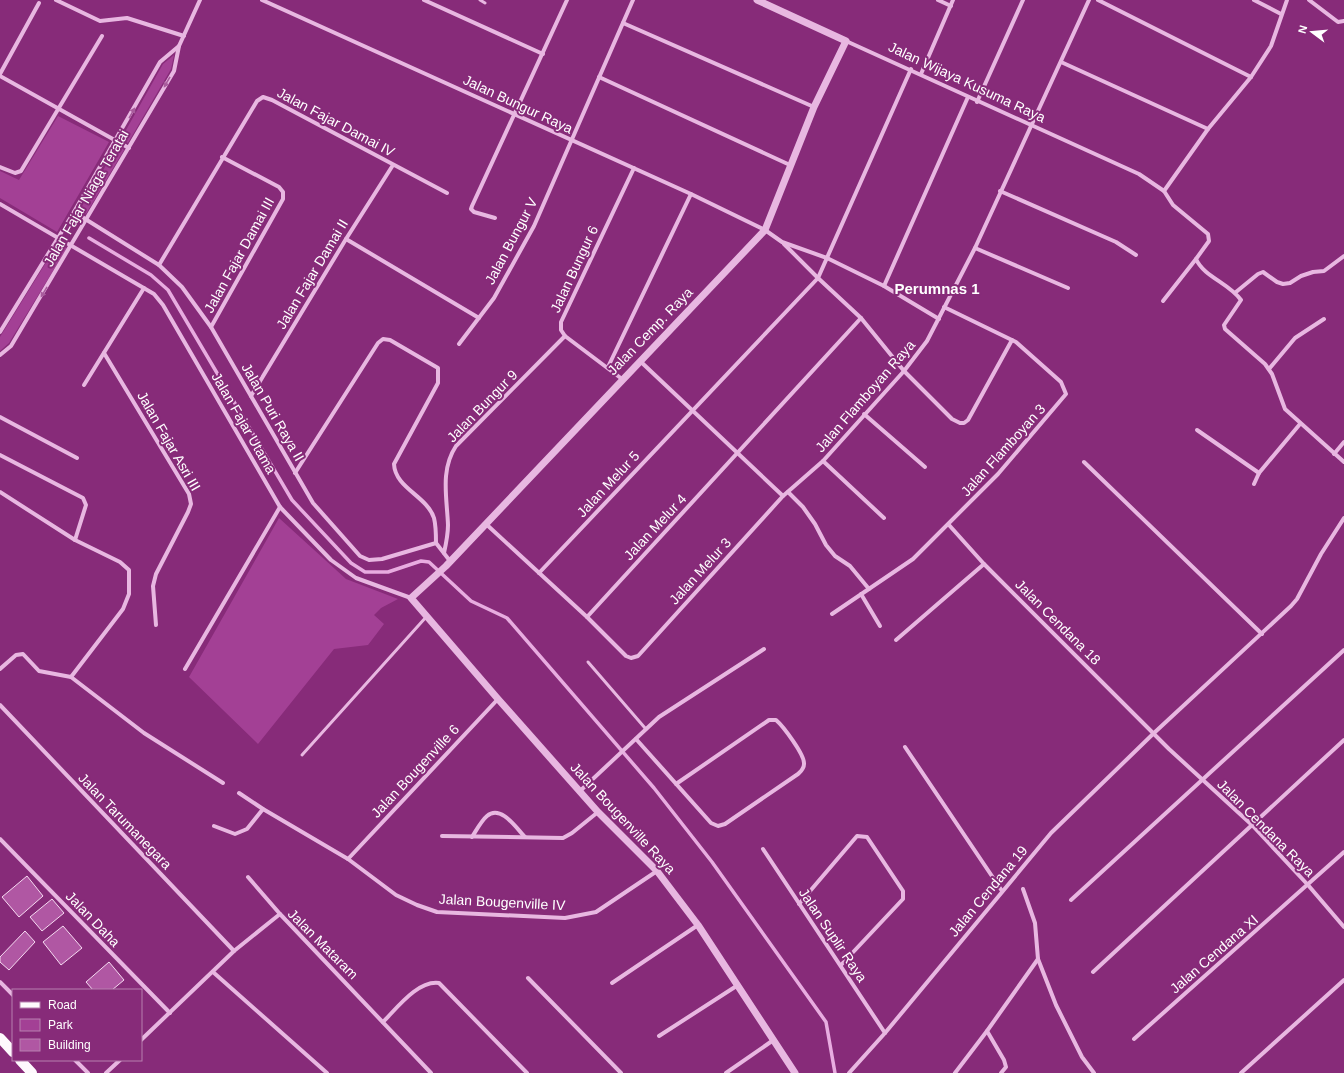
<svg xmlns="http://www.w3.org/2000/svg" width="1344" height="1073" font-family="Helvetica,sans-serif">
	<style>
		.green { fill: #a34095 }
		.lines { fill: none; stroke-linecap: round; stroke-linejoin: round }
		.stream { stroke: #e8ace0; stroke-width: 3.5 }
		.building { fill: #b057a3; stroke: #f6dbf2 }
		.service { stroke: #e8b7e1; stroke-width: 3 }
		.minor { stroke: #e8b7e1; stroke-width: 4 }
		.tertiary { stroke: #e8b7e1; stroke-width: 7 }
		.primary { stroke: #fef9fd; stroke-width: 10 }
		.oneway { fill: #a95c9d }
		.labels { text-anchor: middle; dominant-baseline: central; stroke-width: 4; stroke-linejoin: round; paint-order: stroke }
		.street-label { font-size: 14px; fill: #fff; stroke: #872b79 }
		.neighbourhood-label { font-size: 15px; font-weight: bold; fill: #fff; stroke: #872b79 }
	</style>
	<rect width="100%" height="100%" fill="#872b79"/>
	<!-- green -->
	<g class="green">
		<path d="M174,55L171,69L128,143L121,139L163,64Z"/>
		<path d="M58,116L109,142L57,232L0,198V171L19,180Z"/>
		<path d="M118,145L124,150L86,214L79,211Z"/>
		<path d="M58,243L67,248L9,343L0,351V337Z"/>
		<path d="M279,518L346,579L398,599L381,608L374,615L384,624L368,645L334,649L258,744L189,677Z"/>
	</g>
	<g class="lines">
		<!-- stream -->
		<path class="stream" d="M89,238L151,275L168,290L292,500L351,563L365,572H388L421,561L429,562L471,601L507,618L654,788L712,862L826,1022L835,1073"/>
	</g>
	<!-- building -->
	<g class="building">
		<path d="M27,876L43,896L19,917L2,897Z"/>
		<path d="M52,899L64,913L42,931L30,917Z"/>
		<path d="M63,926L82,948L61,965L43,942Z"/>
		<path d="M25,931L35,942L9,970L0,962V957Z"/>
		<path d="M109,962L124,980L112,990H93L86,982Z"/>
	</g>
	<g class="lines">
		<!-- service -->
		<g class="service">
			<path d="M480,0L485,3"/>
			<path d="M588,662L645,728"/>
			<path d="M302,755L427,616"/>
		</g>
		<!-- minor -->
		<g class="minor">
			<path d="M56,0L100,21L127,18L184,36"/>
			<path d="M262,0L691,194L765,230L782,242L827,258L884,286L939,319"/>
			<path d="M424,0L543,54"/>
			<path d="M938,0L951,6"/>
			<path d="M1098,0L1251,77"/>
			<path d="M1254,0L1281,14"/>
			<path d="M1309,0L1338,22L1344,21"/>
			<path d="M623,23L814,107"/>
			<path d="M846,41L1139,174L1164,191L1173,205L1208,234L1209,241L1196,259C1204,277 1229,283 1241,300L1224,325L1225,329L1265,364L1272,374L1285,409L1344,462"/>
			<path d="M1061,62L1208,129"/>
			<path d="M0,74L39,3"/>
			<path d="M921,74L953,0"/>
			<path d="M0,76L129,148"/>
			<path d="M599,77L790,165"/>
			<path d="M977,102L1023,0"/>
			<path d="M0,167L15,173L21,171L102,36"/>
			<path d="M1000,191L1116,242L1136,255"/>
			<path d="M1164,191L1208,129L1251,77L1271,46L1287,0"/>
			<path d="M0,204L154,294L163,305L280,507L331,560L356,578L411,598"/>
			<path d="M74,212L159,265L182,287L211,327L313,503L360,556L369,560L382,559L436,543L450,561"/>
			<path d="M495,218L474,212L471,209L472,206L567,0"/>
			<path d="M346,239L479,318"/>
			<path d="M784,244L818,278L861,318L904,371L952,419L960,423H964L968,420L1012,340"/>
			<path d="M975,248L1068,288"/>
			<path d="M159,265L257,101L263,97L272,100L447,193"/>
			<path d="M884,286L968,97"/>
			<path d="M1236,292L1258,274L1263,272L1277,282L1283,284L1290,283L1301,276L1313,272L1324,271L1344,256"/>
			<path d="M1163,301L1196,259"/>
			<path d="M211,327L283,199V192L279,187L222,157"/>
			<path d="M0,332L74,212L160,62L179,46"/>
			<path d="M459,344L494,298L534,226L633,0"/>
			<path d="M104,353L189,494L191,504L188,512L156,574L153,586L156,625"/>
			<path d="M0,355L11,346L174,71L179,46L200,0"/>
			<path d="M640,361L783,496"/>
			<path d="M608,367L691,194"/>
			<path d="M1269,369L1295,338L1324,319"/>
			<path d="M622,379L565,336L561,330V322L634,168"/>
			<path d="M84,385L144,288"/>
			<path d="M251,396L346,239L393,165"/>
			<path d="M864,414L925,467"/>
			<path d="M0,417L77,458"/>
			<path d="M1197,430L1259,473"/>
			<path d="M1334,454L1344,442"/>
			<path d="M0,455L83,498L86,505L75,540"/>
			<path d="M823,461L884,518"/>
			<path d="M1084,462L1262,634"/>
			<path d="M295,473L378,343L383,339L390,340L438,368V383L394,464C395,488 427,496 434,518C436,526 436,535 436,543"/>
			<path d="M1254,484L1259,473L1300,424"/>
			<path d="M0,492L75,540L120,562L129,570V594L123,609L71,677"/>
			<path d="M788,492L803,507L815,524L826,545L835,556L850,566L869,589"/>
			<path d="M486,524L587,617L626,656L631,658L638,656L783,496L823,461L904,371L927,341L975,248L1089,0"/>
			<path d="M949,525L984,564L1169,749L1252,825L1308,885L1344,927"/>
			<path d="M444,553C446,544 448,534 448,525C447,498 440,470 456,446L565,336"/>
			<path d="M539,573L818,278L911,69"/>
			<path d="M861,594L880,626"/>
			<path d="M832,614L913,559L998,474L1066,394L1061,382L1016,342L944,307"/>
			<path d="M587,617L861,318"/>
			<path d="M896,640L984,564"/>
			<path d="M0,669L16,655L23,654L39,671L71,677L144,733L223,783"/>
			<path d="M185,669L280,507"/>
			<path d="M0,705L234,951"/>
			<path d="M636,739L711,823L718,826L725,824L798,774C801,771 804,769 804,764C805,755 783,726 776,720H769L676,784"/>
			<path d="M905,747L1002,891"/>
			<path d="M580,791L659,717L764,649"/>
			<path d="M239,793L263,809L348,859L396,895L417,905L437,912L565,918L596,912L657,871"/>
			<path d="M214,826L235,834L247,829L263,809"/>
			<path d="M442,836L563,838L572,833L598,812"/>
			<path d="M472,837C476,831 481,821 487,816C501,804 517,829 525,837"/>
			<path d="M0,839L170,1013"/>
			<path d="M763,849L885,1033"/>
			<path d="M348,859L498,699"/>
			<path d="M248,877L280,914L431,1073"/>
			<path d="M1023,889L1035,923L1038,959L1056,1005L1082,1057L1094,1073"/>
			<path d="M1071,900L1344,650"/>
			<path d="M799,904L857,836L867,837L903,891V899L841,965"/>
			<path d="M213,972L327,1073"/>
			<path d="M1093,972L1344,740"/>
			<path d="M528,978L621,1073"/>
			<path d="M0,982L13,995"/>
			<path d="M612,983L698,925"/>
			<path d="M383,1022C397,1008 418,980 439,983L527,1073"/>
			<path d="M987,1031L1004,1060L1006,1067L1001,1073"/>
			<path d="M659,1036L738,985"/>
			<path d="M1134,1039L1344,852"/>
			<path d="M141,1040L234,951L280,914"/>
			<path d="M75,1060L88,1073"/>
			<path d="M106,1073L120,1060"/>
			<path d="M726,1073L772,1041"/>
			<path d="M849,1073L885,1033L1051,833L1154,733L1291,606L1297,599L1321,554L1344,518"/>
			<path d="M955,1073L987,1031L1038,959"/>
			<path d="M1241,1073L1344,980"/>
		</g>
		<!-- tertiary -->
		<path class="tertiary" d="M757,0L846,41L814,107L765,230L446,566L411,598L498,699L598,812L657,871L698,925L795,1073"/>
		<!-- primary -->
		<g class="primary">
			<path d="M0,1038L13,1052"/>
			<path d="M20,1060L32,1073"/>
		</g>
	</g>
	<!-- one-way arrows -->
	<defs><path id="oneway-solid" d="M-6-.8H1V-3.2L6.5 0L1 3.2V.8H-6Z"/></defs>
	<g class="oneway">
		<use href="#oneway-solid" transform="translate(167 82) rotate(120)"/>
		<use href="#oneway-solid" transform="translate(132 113) rotate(-61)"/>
		<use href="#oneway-solid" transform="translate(44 292) rotate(121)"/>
	</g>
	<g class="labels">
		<!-- street labels -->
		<g class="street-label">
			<text transform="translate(967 82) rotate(25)">Jalan Wijaya Kusuma Raya</text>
			<text transform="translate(518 104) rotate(25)">Jalan Bungur Raya</text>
			<text transform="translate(336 122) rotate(28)">Jalan Fajar Damai IV</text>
			<text transform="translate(86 198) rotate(-60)">Jalan Fajar Niaga Teratai</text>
			<text transform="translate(511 241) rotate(-62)">Jalan Bungur V</text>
			<text transform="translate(239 255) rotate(-61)">Jalan Fajar Damai III</text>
			<text transform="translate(574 269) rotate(-65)">Jalan Bungur 6</text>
			<text transform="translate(312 274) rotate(-59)">Jalan Fajar Damai II</text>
			<text transform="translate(650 331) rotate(-46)">Jalan Cemp. Raya</text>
			<text transform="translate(865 396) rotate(-49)">Jalan Flamboyan Raya</text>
			<text transform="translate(482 406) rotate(-46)">Jalan Bungur 9</text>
			<text transform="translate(273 412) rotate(60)">Jalan Puri Raya II</text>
			<text transform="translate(244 423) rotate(60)">Jalan Fajar Utama</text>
			<text transform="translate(169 441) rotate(60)">Jalan Fajar Asri III</text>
			<text transform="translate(1003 450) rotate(-48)">Jalan Flamboyan 3</text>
			<text transform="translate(608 484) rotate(-47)">Jalan Melur 5</text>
			<text transform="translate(655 527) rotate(-47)">Jalan Melur 4</text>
			<text transform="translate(700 571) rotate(-48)">Jalan Melur 3</text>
			<text transform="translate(1058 622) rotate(45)">Jalan Cendana 18</text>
			<text transform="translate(415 771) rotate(-47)">Jalan Bougenville 6</text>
			<text transform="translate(623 818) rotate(47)">Jalan Bougenville Raya</text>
			<text transform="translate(125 821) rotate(46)">Jalan Tarumanegara</text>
			<text transform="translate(1266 828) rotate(45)">Jalan Cendana Raya</text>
			<text transform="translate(988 891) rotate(-50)">Jalan Cendana 19</text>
			<text transform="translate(502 902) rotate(3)">Jalan Bougenville IV</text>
			<text transform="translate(93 919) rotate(46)">Jalan Daha</text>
			<text transform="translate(833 935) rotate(56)">Jalan Suplir Raya</text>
			<text transform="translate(323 944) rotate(45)">Jalan Mataram</text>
			<text transform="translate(1214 954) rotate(-41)">Jalan Cendana XI</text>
		</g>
		<!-- neighbourhood labels -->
		<g class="neighbourhood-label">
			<text x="937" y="288">Perumnas 1</text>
		</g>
	</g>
	<!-- legend -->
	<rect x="12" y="989" width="130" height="72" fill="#872b79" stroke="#b780af"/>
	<rect x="20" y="1002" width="20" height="6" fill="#fef9fd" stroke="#b780af"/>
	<text x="48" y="1009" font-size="12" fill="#ffffff">Road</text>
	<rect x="20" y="1019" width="20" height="12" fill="#a34095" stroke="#b780af"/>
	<text x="48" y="1029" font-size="12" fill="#ffffff">Park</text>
	<rect x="20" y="1039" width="20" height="12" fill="#b057a3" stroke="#b780af"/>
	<text x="48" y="1049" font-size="12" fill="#ffffff">Building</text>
	<!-- north arrow -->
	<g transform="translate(1312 32) rotate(286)" stroke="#872b79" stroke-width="3" paint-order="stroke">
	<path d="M0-3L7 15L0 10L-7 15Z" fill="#ffffff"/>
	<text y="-6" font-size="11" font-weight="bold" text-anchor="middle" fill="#ffffff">N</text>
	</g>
</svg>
